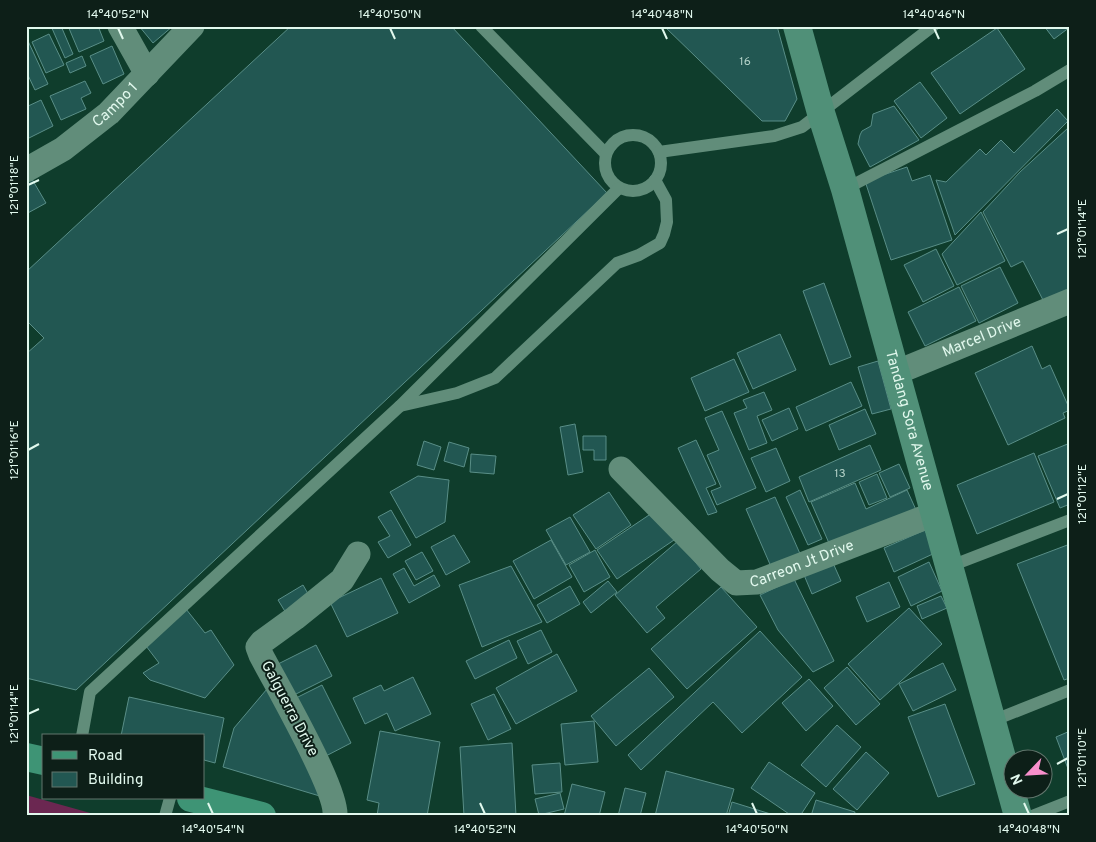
<svg xmlns="http://www.w3.org/2000/svg" width="1096" height="842" font-family="Overpass,sans-serif">
	<style>
		.green { fill: #6b2751 }
		.building { fill: #225752; stroke: #598e87 }
		.lines { fill: none; stroke-linecap: round; stroke-linejoin: round }
		.service { stroke: #618d7a; stroke-width: 12 }
		.minor { stroke: #618d7a; stroke-width: 25 }
		.secondary { stroke: #509078; stroke-width: 28 }
		.primary { stroke: #3e9475; stroke-width: 28 }
		.ticks { fill: none; stroke: #e1f8ed; stroke-width: 2 }
		.labels { text-anchor: middle; dominant-baseline: central; stroke-width: 4; stroke-linejoin: round; paint-order: stroke }
		.number-label { font-size: 12px; fill: #b1d0c6 }
		.street-label { font-size: 15px; fill: #e1f8ed; stroke: #0d1f18 }
		.neatline { fill: none; stroke: #e1f8ed; stroke-width: 2 }
		.ticks-label { font-size: 12px; text-anchor: middle; fill: #e1f8ed }
	</style>
	<rect width="100%" height="100%" fill="#0f3d2c"/>
	<!-- green -->
	<path class="green" d="M26,795L101,816H26Z"/>
	<!-- building -->
	<g class="building">
		<path d="M51,26H61L73,54L65,58Z"/>
		<path d="M68,26H98L104,41L79,52Z"/>
		<path d="M139,26H173L153,43Z"/>
		<path d="M291,26H451L607,193L76,690L26,678V354L44,338L26,320V272Z"/>
		<path d="M664,26H777L797,99L785,121H762Z"/>
		<path d="M1044,26H1070V27L1054,39Z"/>
		<path d="M997,28L1025,69L960,114L931,73Z"/>
		<path d="M49,34L64,65L46,73L32,42Z"/>
		<path d="M28,41L48,84L35,90L26,71V42Z"/>
		<path d="M112,46L124,74L103,84L90,56Z"/>
		<path d="M82,56L86,66L70,73L66,63Z"/>
		<path d="M85,81L91,93L81,98L86,109L61,120L50,96Z"/>
		<path d="M920,82L947,118L921,138L894,101Z"/>
		<path d="M41,100L53,126L27,139L26,107Z"/>
		<path d="M894,106L919,140L870,167L858,144L860,135L862,131L871,126L873,114Z"/>
		<path d="M1057,109L1068,121L955,235L936,180L946,182L980,149L986,155L1001,140L1014,153Z"/>
		<path d="M1068,128L1070,130V290L1044,302L1023,261L1011,267L983,212L1020,172Z"/>
		<path d="M907,167L912,181L930,175L952,240L891,260L865,181Z"/>
		<path d="M29,174L46,203L26,214V176Z"/>
		<path d="M981,212L1005,261L957,285L942,254Z"/>
		<path d="M936,249L954,286L923,302L904,265Z"/>
		<path d="M1000,267L1018,303L979,323L961,286Z"/>
		<path d="M824,283L851,357L830,365L803,291Z"/>
		<path d="M959,287L976,321L925,346L908,312Z"/>
		<path d="M780,334L796,370L753,389L737,353Z"/>
		<path d="M1032,346L1042,369L1050,365L1070,410L1063,413L1065,418L1008,445L975,373Z"/>
		<path d="M734,359L749,392L705,411L691,378Z"/>
		<path d="M878,361L891,409L872,414L858,367Z"/>
		<path d="M851,382L862,406L806,431L796,407Z"/>
		<path d="M764,392L772,410L757,416L767,443L749,450L734,413L747,408L743,400Z"/>
		<path d="M789,408L798,429L772,441L762,420Z"/>
		<path d="M865,409L876,434L839,450L829,425Z"/>
		<path d="M722,411L756,488L717,505L711,491L721,487L707,455L719,450L705,418Z"/>
		<path d="M575,424L583,472L568,475L560,427Z"/>
		<path d="M583,436H606V460H594V450H583Z"/>
		<path d="M696,440L716,484L706,488L717,512L708,515L678,448Z"/>
		<path d="M424,441L441,447L434,470L417,465Z"/>
		<path d="M449,442L469,448L464,467L444,461Z"/>
		<path d="M1070,443V504L1060,508L1038,456Z"/>
		<path d="M870,445L881,470L809,502L799,477Z"/>
		<path d="M776,448L790,481L766,492L751,458Z"/>
		<path d="M1034,453L1054,502L977,534L957,485Z"/>
		<path d="M471,454L496,456L494,474L470,472Z"/>
		<path d="M899,464L910,488L890,497L879,473Z"/>
		<path d="M877,474L887,498L869,505L859,482Z"/>
		<path d="M418,476L449,480L445,522L416,538L390,492Z"/>
		<path d="M855,483L866,509L907,490L917,512L832,550L811,502Z"/>
		<path d="M800,490L822,539L808,545L786,497Z"/>
		<path d="M609,492L631,525L596,549L573,515Z"/>
		<path d="M775,497L801,556L772,569L746,509Z"/>
		<path d="M391,510L411,545L388,558L378,542L390,536L378,517Z"/>
		<path d="M655,511L674,540L617,579L597,550Z"/>
		<path d="M570,517L590,552L566,565L546,530Z"/>
		<path d="M925,530L935,553L894,572L884,548Z"/>
		<path d="M454,535L470,562L446,575L431,547Z"/>
		<path d="M551,540L572,577L534,599L513,561Z"/>
		<path d="M678,541L701,569L656,607L665,618L647,633L615,595Z"/>
		<path d="M1070,544V678L1064,680L1017,564Z"/>
		<path d="M595,550L610,577L584,592L569,565Z"/>
		<path d="M422,552L433,571L416,580L405,561Z"/>
		<path d="M929,562L942,591L911,606L898,577Z"/>
		<path d="M833,563L841,581L812,594L804,575Z"/>
		<path d="M511,566L542,622L482,647L459,585Z"/>
		<path d="M404,568L414,586L434,575L440,586L409,603L393,574Z"/>
		<path d="M381,578L398,613L347,637L330,602Z"/>
		<path d="M794,579L834,661L813,672L778,630L760,595Z"/>
		<path d="M608,581L617,592L591,613L583,602Z"/>
		<path d="M889,582L900,607L867,622L856,597Z"/>
		<path d="M303,585L311,599L286,613L278,600Z"/>
		<path d="M570,586L580,604L547,623L537,605Z"/>
		<path d="M721,587L757,627L687,689L651,649Z"/>
		<path d="M941,596L947,608L922,619L917,606Z"/>
		<path d="M909,608L942,644L880,700L848,664Z"/>
		<path d="M186,609L205,633L211,630L234,665L205,698L150,680L143,673L159,663L143,642Z"/>
		<path d="M541,630L552,652L528,664L517,641Z"/>
		<path d="M760,631L802,677L742,733L713,702L641,770L628,755Z"/>
		<path d="M509,640L517,658L475,679L466,661Z"/>
		<path d="M316,645L332,676L294,695L278,664Z"/>
		<path d="M557,654L577,691L516,724L496,688Z"/>
		<path d="M943,663L956,690L913,711L899,684Z"/>
		<path d="M847,667L880,704L856,725L824,688Z"/>
		<path d="M649,668L674,697L616,746L591,716Z"/>
		<path d="M413,677L431,714L395,731L387,713L365,724L353,698L381,685L384,691Z"/>
		<path d="M809,679L833,706L806,731L782,703Z"/>
		<path d="M322,685L351,743L322,758L292,700Z"/>
		<path d="M267,689L323,797L223,767L234,728Z"/>
		<path d="M494,694L511,729L488,740L471,704Z"/>
		<path d="M129,697L224,718L215,763L204,760V736H121Z"/>
		<path d="M945,704L975,784L938,797L908,717Z"/>
		<path d="M594,721L598,762L565,765L561,724Z"/>
		<path d="M837,725L861,747L826,787L801,765Z"/>
		<path d="M380,731L440,742L427,816H377L379,803L367,800Z"/>
		<path d="M1070,731V774L1056,737Z"/>
		<path d="M512,743L516,816H464L460,747Z"/>
		<path d="M866,752L889,773L857,810L833,789Z"/>
		<path d="M769,762L815,793L800,816H792L751,788Z"/>
		<path d="M560,763L562,792L535,794L532,765Z"/>
		<path d="M666,771L734,789L726,816H655Z"/>
		<path d="M572,784L605,792L599,816H564Z"/>
		<path d="M625,788L646,793L640,816H618Z"/>
		<path d="M560,793L564,809L539,815L535,799Z"/>
		<path d="M816,800L855,812L854,816H811Z"/>
		<path d="M732,802L777,816H728Z"/>
	</g>
	<g class="lines">
		<!-- service -->
		<g class="service">
			<path d="M481,26L606,154"/>
			<circle cx="633" cy="163" r="28"/>
			<path d="M659,152L774,136L802,127L933,26"/>
			<path d="M845,189L1035,91L1070,70"/>
			<path d="M400,406L457,393L495,378L617,263L639,255L660,243L664,234L667,222L666,200L655,180"/>
			<path d="M948,567L1070,520"/>
			<path d="M992,721L1070,690"/>
			<path d="M82,736L90,692L400,406L619,188"/>
			<path d="M165,816L170,798"/>
			<path d="M1032,816L1070,801"/>
		</g>
		<!-- minor -->
		<g class="minor">
			<path d="M120,26L147,74"/>
			<path id="s1" d="M26,170L63,149L109,113L192,26"/>
			<path id="s2" d="M895,373L1070,301"/>
			<path id="s3" d="M621,469L720,570L736,583L757,582L934,514"/>
			<path d="M335,816C338,790 276,684 261,655L258,647L262,642L295,618L342,580L358,554"/>
		</g>
		<!-- secondary -->
		<path class="secondary" id="s4" d="M797,26L821,113L845,189L1018,816"/>
		<!-- primary -->
		<g class="primary">
			<path d="M26,757L44,761"/>
			<path d="M191,798L262,816"/>
		</g>
	</g>
	<!-- ticks -->
	<path class="ticks" d="M118,28L123,39M390,28L395,39M662,28L667,39M934,28L939,39M28,185L39,180M1057,234L1068,229M28,450L39,444M1057,499L1068,494M28,714L39,709M1057,764L1068,758M208,803L213,814M480,803L485,814M752,803L757,814M1024,803L1029,814"/>
	<g class="labels">
		<!-- number labels -->
		<g class="number-label">
			<text x="745" y="62">16</text>
			<text x="840" y="474">13</text>
		</g>
		<!-- street labels -->
		<g class="street-label">
			<text stroke="none"><textPath href="#s1" startOffset="111">Campo 1</textPath></text>
			<text stroke="none"><textPath href="#s2" startOffset="94">Marcel Drive</textPath></text>
			<text stroke="none"><textPath href="#s4" startOffset="410">Tandang Sora Avenue</textPath></text>
			<text stroke="none"><textPath href="#s3" startOffset="231">Carreon Jt Drive</textPath></text>
			<text transform="translate(289 709) rotate(62)">Galguerra Drive</text>
		</g>
	</g>
	<!-- border -->
	<rect width="1096" height="842" fill="none" stroke="#0d1f18" stroke-width="55"/>
	<!-- legend -->
	<rect x="42" y="734" width="162" height="65" fill="#0d1f18" stroke="#62766d"/>
	<rect x="52" y="751" width="25" height="8" fill="#3e9475" stroke="#62766d"/>
	<text x="88" y="760" font-size="15" fill="#e1f8ed">Road</text>
	<rect x="52" y="772" width="25" height="15" fill="#225752" stroke="#62766d"/>
	<text x="88" y="784" font-size="15" fill="#e1f8ed">Building</text>
	<!-- north arrow -->
	<g transform="translate(1028 774) rotate(245)"><circle r="24" fill="#0d1f18" stroke="#62766d"/>
	<path d="M0-4L9 19L0 12L-9 19Z" fill="#f890cc"/>
	<text y="-8" font-size="14" font-weight="bold" text-anchor="middle" fill="#e1f8ed">N</text>
	</g>
	<rect x="28" y="28" width="1040" height="786" class="neatline"/>
	<g class="ticks-label">
		<text x="118" y="18">14°40'52"N</text>
		<text x="390" y="18">14°40'50"N</text>
		<text x="662" y="18">14°40'48"N</text>
		<text x="934" y="18">14°40'46"N</text>
		<text transform="translate(14 185) rotate(-90)" y="4">121°01'18"E</text>
		<text transform="translate(1082 229) rotate(-90)" y="4">121°01'14"E</text>
		<text transform="translate(14 450) rotate(-90)" y="4">121°01'16"E</text>
		<text transform="translate(1082 494) rotate(-90)" y="4">121°01'12"E</text>
		<text transform="translate(14 714) rotate(-90)" y="4">121°01'14"E</text>
		<text transform="translate(1082 758) rotate(-90)" y="4">121°01'10"E</text>
		<text x="213" y="833">14°40'54"N</text>
		<text x="485" y="833">14°40'52"N</text>
		<text x="757" y="833">14°40'50"N</text>
		<text x="1029" y="833">14°40'48"N</text>
	</g>
</svg>
